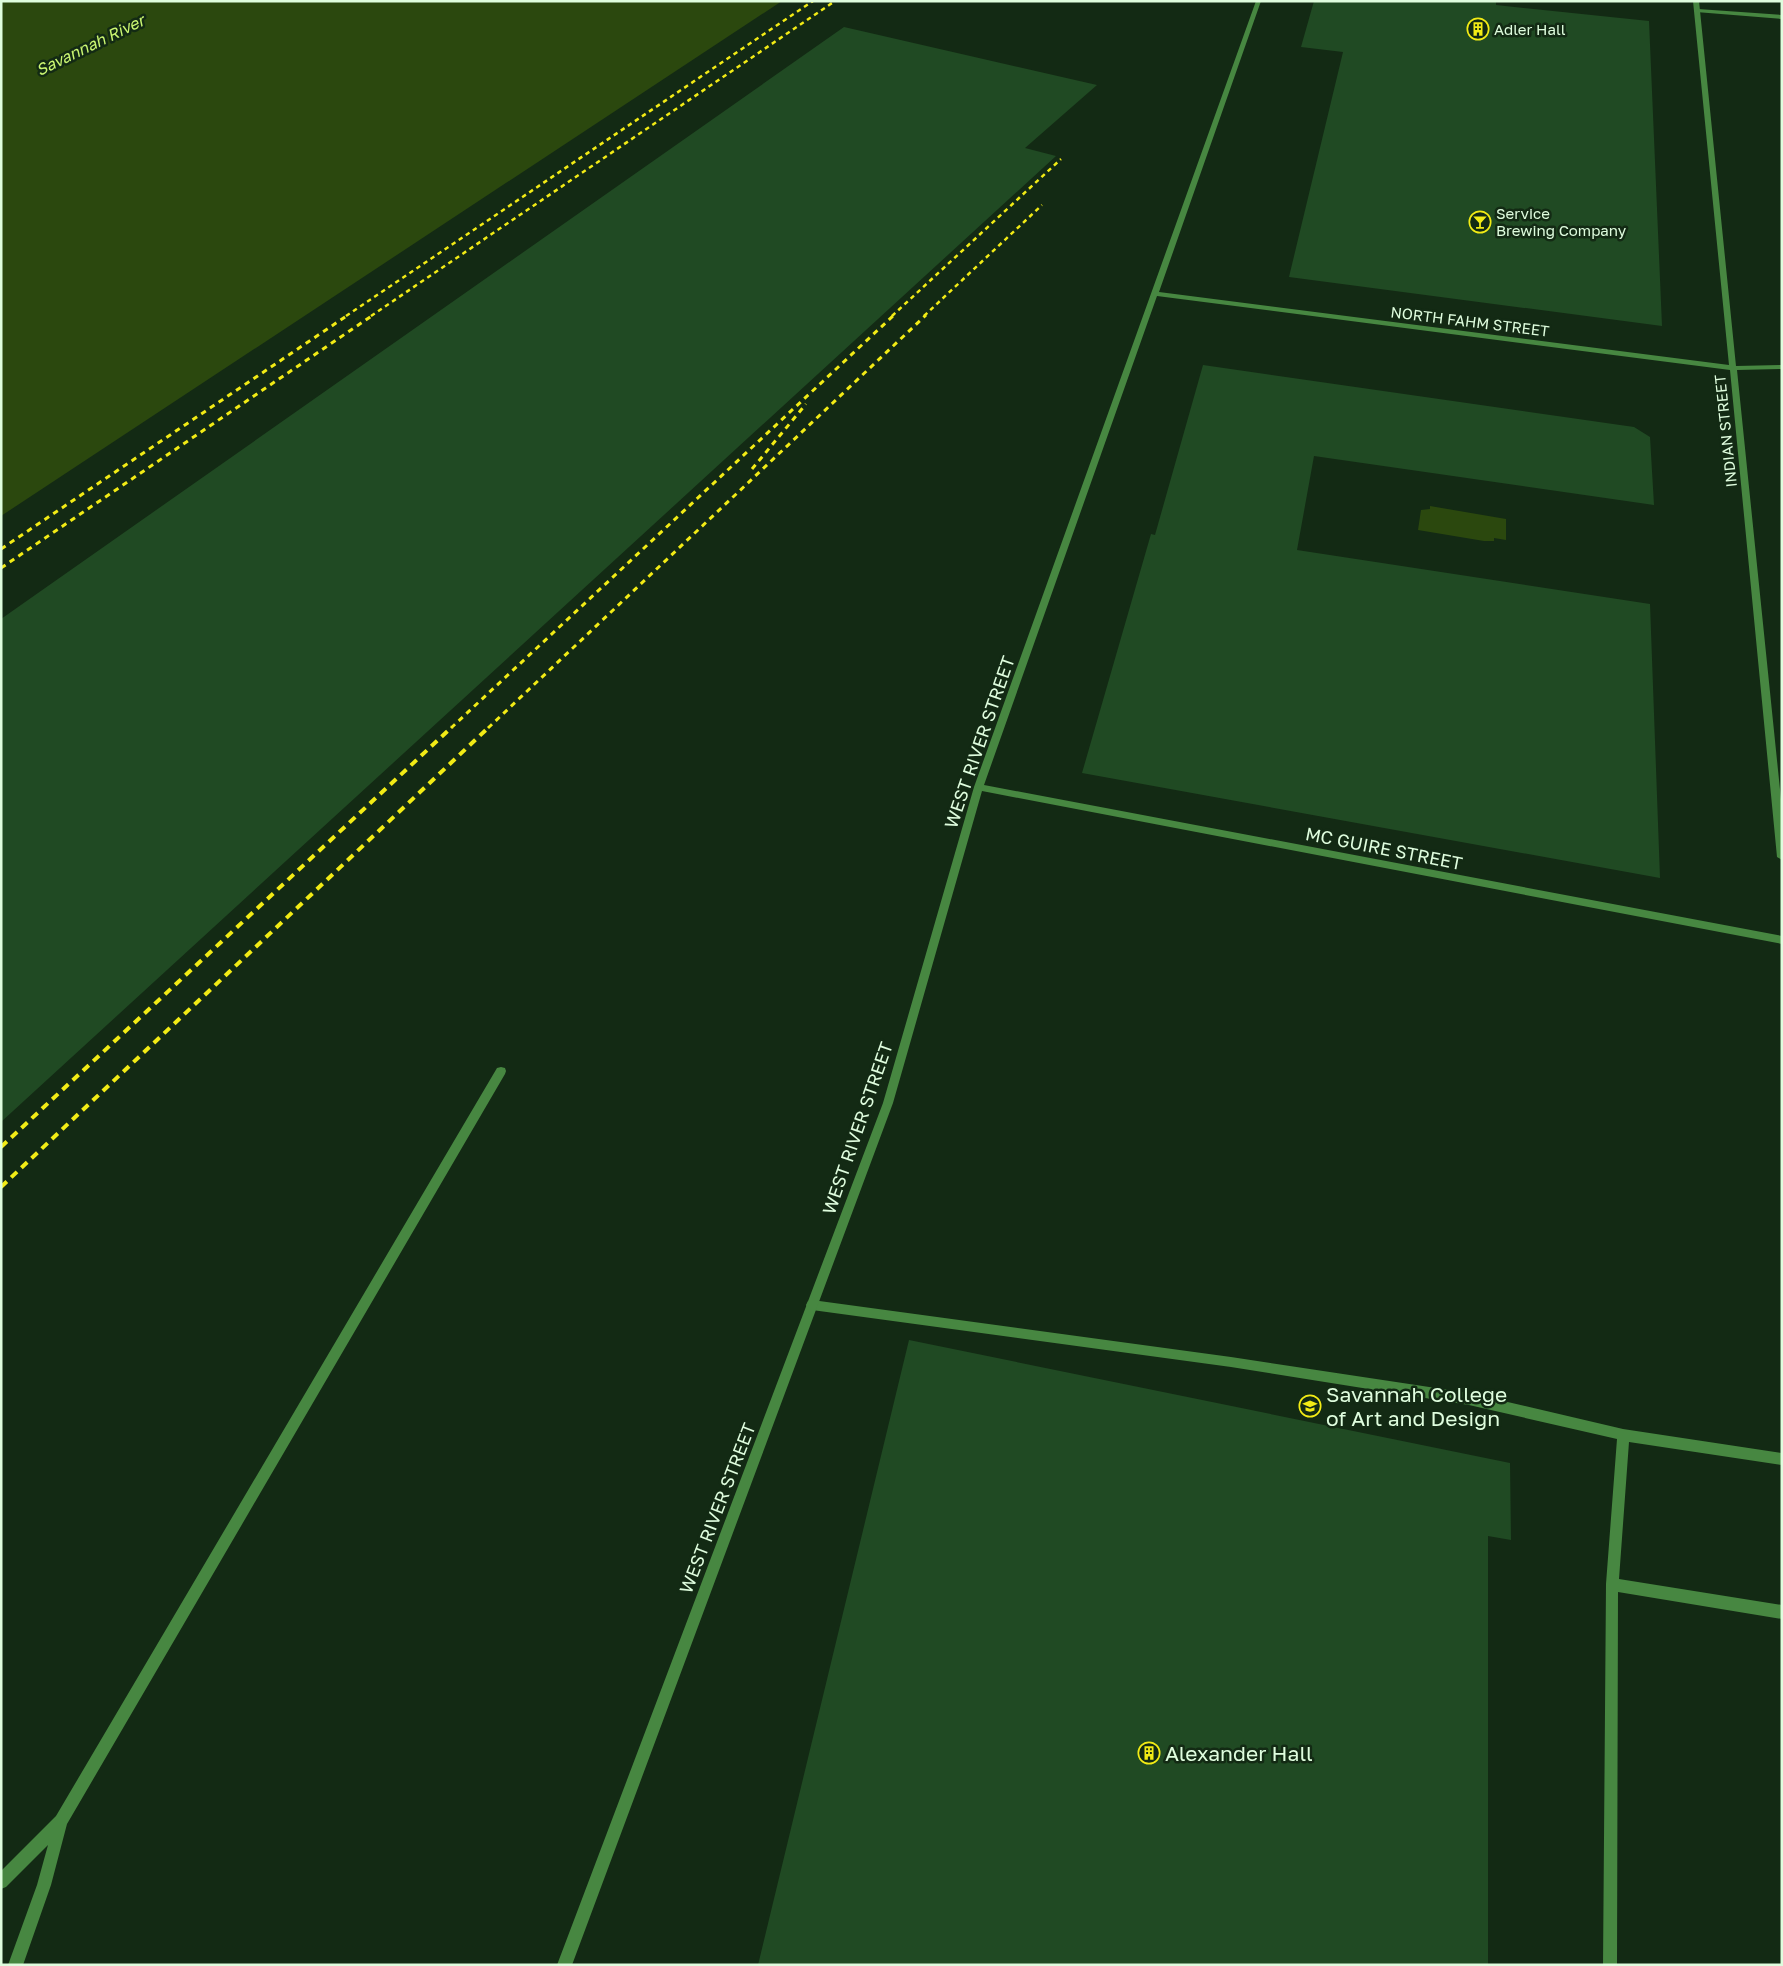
<svg xmlns="http://www.w3.org/2000/svg" width="1783" height="1966" font-family="'Golos Text',sans-serif">
	<style>
		.water { fill: #2b480e }
		.building { fill: #204a23 }
		.lines { fill: none; stroke-linecap: round; stroke-linejoin: round }
		.lane { fill: #478741; fill-rule: evenodd }
		.street { fill: #478741; fill-rule: evenodd }
		.rail-far2 { stroke: #f2eb15; stroke-width: 2.5; stroke-dasharray: 4.5 4; stroke-linecap: butt }
		.rail-far1 { stroke: #f2eb15; stroke-width: 3; stroke-dasharray: 5.5 5; stroke-linecap: butt }
		.rail { stroke: #f2eb15; stroke-width: 4; stroke-dasharray: 8 6; stroke-linecap: butt }
		.labels { text-anchor: middle; dominant-baseline: central; stroke-width: 5; stroke-linejoin: round; paint-order: stroke }
		.far-poi-label { font-size: 15px; fill: #dffdde; stroke: #132a14; text-anchor: start }
		.far-street-label { font-size: 15px; fill: #dffdde; stroke: #132a14 }
		.far-water-label { font-size: 16px; font-style: italic; fill: #cbf772; stroke: #132a14 }
		.street-label { font-size: 18px; fill: #dffdde; stroke: #132a14 }
		.near-poi-label { font-size: 21px; fill: #dffdde; stroke: #132a14; text-anchor: start }
	</style>
	<rect width="100%" height="100%" fill="#132a14"/>
	<!-- water -->
	<g class="water">
		<path d="M1,1H782L1,516Z"/>
		<path d="M1430,506L1506,519V540L1494,538V541H1484L1418,530L1421,510L1430,509Z"/>
	</g>
	<!-- building -->
	<g class="building">
		<path d="M1314,1H1496V5L1649,21L1662,326L1289,277L1343,52L1301,47Z"/>
		<path d="M844,27L1097,85L1025,148L1056,156L1,1122V619Z"/>
		<path d="M1203,365L1634,427L1650,437L1654,505L1314,456L1297,550L1650,604L1660,878L1082,773L1151,534L1155,535Z"/>
		<path d="M909,1340L1510,1463L1511,1540L1488,1536V1965H758Z"/>
	</g>
	<g class="lines">
		<!-- lane -->
		<g class="lane">
			<path d="M1698,9L1782,15V19L1696,12Z"/>
			<path d="M501,1067L505,1068L506,1071L505,1074L67,1824L51,1885L23,1965H8L37,1885L48,1845L6,1887L1,1889V1871L56,1816L497,1068Z"/>
			<path d="M812,1300L1231,1357L1469,1393L1623,1429L1782,1453V1465L1629,1442L1619,1579L1782,1605V1619L1618,1592L1617,1965H1603L1606,1584L1617,1439L1469,1405L1231,1367L812,1310L808,1309L806,1305L808,1301Z"/>
		</g>
		<!-- street -->
		<path class="street" d="M1256,1H1261L1159,292L1729,365L1693,1H1699L1736,366L1782,365V369L1737,370L1782,809V860L1777,857L1730,370L1157,296L984,785L1782,936V944L982,791L893,1103L572,1965H557L883,1103L974,787Z"/>
		<!-- rail-far2 -->
		<g class="rail-far2">
			<path d="M346,316L813,1"/>
			<path d="M371,316L835,1"/>
			<path d="M892,316L1061,159"/>
			<path d="M924,316L1042,205"/>
		</g>
		<!-- rail-far1 -->
		<g class="rail-far1">
			<path d="M752,469L806,404"/>
			<path d="M1,549L348,315"/>
			<path d="M1,568L373,315"/>
			<path d="M451,728L894,315"/>
			<path d="M488,728L926,315"/>
		</g>
		<!-- rail -->
		<g class="rail">
			<path d="M1,1147L452,727"/>
			<path d="M1,1187L489,727"/>
		</g>
	</g>
	<!-- icons -->
	<defs>
		<g id="building-ring" transform="scale(1.125)"><circle r="9.5" fill="#132a14" stroke="#f2eb15" stroke-width="1.5"/><path d="M-4-6H4V6H1V3H-1V6H-4ZM-2.5-4.3h1.7v1.8h-1.7ZM.8-4.3h1.7v1.8H.8ZM-2.5-1h1.7V.8h-1.7ZM.8-1h1.7V.8H.8Z" fill="#f2eb15"/></g>
		<g id="bar-ring" transform="scale(1.125)"><circle r="9.5" fill="#132a14" stroke="#f2eb15" stroke-width="1.5"/><path d="M-6-5H6L.8 .8V4.5H3.5V6h-7V4.5H-.8V.8Z" fill="#f2eb15"/></g>
		<g id="university-ring" transform="scale(1.125)"><circle r="9.5" fill="#132a14" stroke="#f2eb15" stroke-width="1.5"/><path d="M0-5L7-2L0 1L-7-2ZM-4 1L0 2.5L4 1V4Q0 6-4 4Z" fill="#f2eb15"/></g>
	</defs>
	<g fill-rule="evenodd">
		<use href="#building-ring" x="1478" y="29"/>
		<use href="#bar-ring" x="1480" y="222"/>
		<use href="#university-ring" x="1310" y="1406"/>
		<use href="#building-ring" x="1149" y="1753"/>
	</g>
	<g class="labels">
		<!-- far-poi labels -->
		<g class="far-poi-label">
			<text x="1494" y="29">Adler Hall</text>
			<text x="1496" y="213">Service<tspan x="1496" dy="17">Brewing Company</tspan></text>
		</g>
		<!-- far-street labels -->
		<g class="far-street-label">
			<text transform="translate(1470 321) rotate(7)">NORTH FAHM STREET</text>
			<text transform="translate(1725 431) rotate(-96)">INDIAN STREET</text>
		</g>
		<!-- far-water labels -->
		<g class="far-water-label">
			<text transform="translate(90 45) rotate(-26)">Savannah River</text>
		</g>
		<!-- street labels -->
		<g class="street-label">
			<text transform="translate(979 742) rotate(-71)">WEST RIVER STREET</text>
			<text transform="translate(1384 848) rotate(11)">MC GUIRE STREET</text>
			<text transform="translate(857 1128) rotate(-71)">WEST RIVER STREET</text>
			<text transform="translate(717 1508) rotate(-69)">WEST RIVER STREET</text>
		</g>
		<!-- near-poi labels -->
		<g class="near-poi-label">
			<text x="1326" y="1394">Savannah College<tspan x="1326" dy="24">of Art and Design</tspan></text>
			<text x="1165" y="1753">Alexander Hall</text>
		</g>
	</g>
	<!-- border -->
	<rect width="1783" height="1966" fill="none" stroke="#dffdde" stroke-width="5"/>
</svg>
